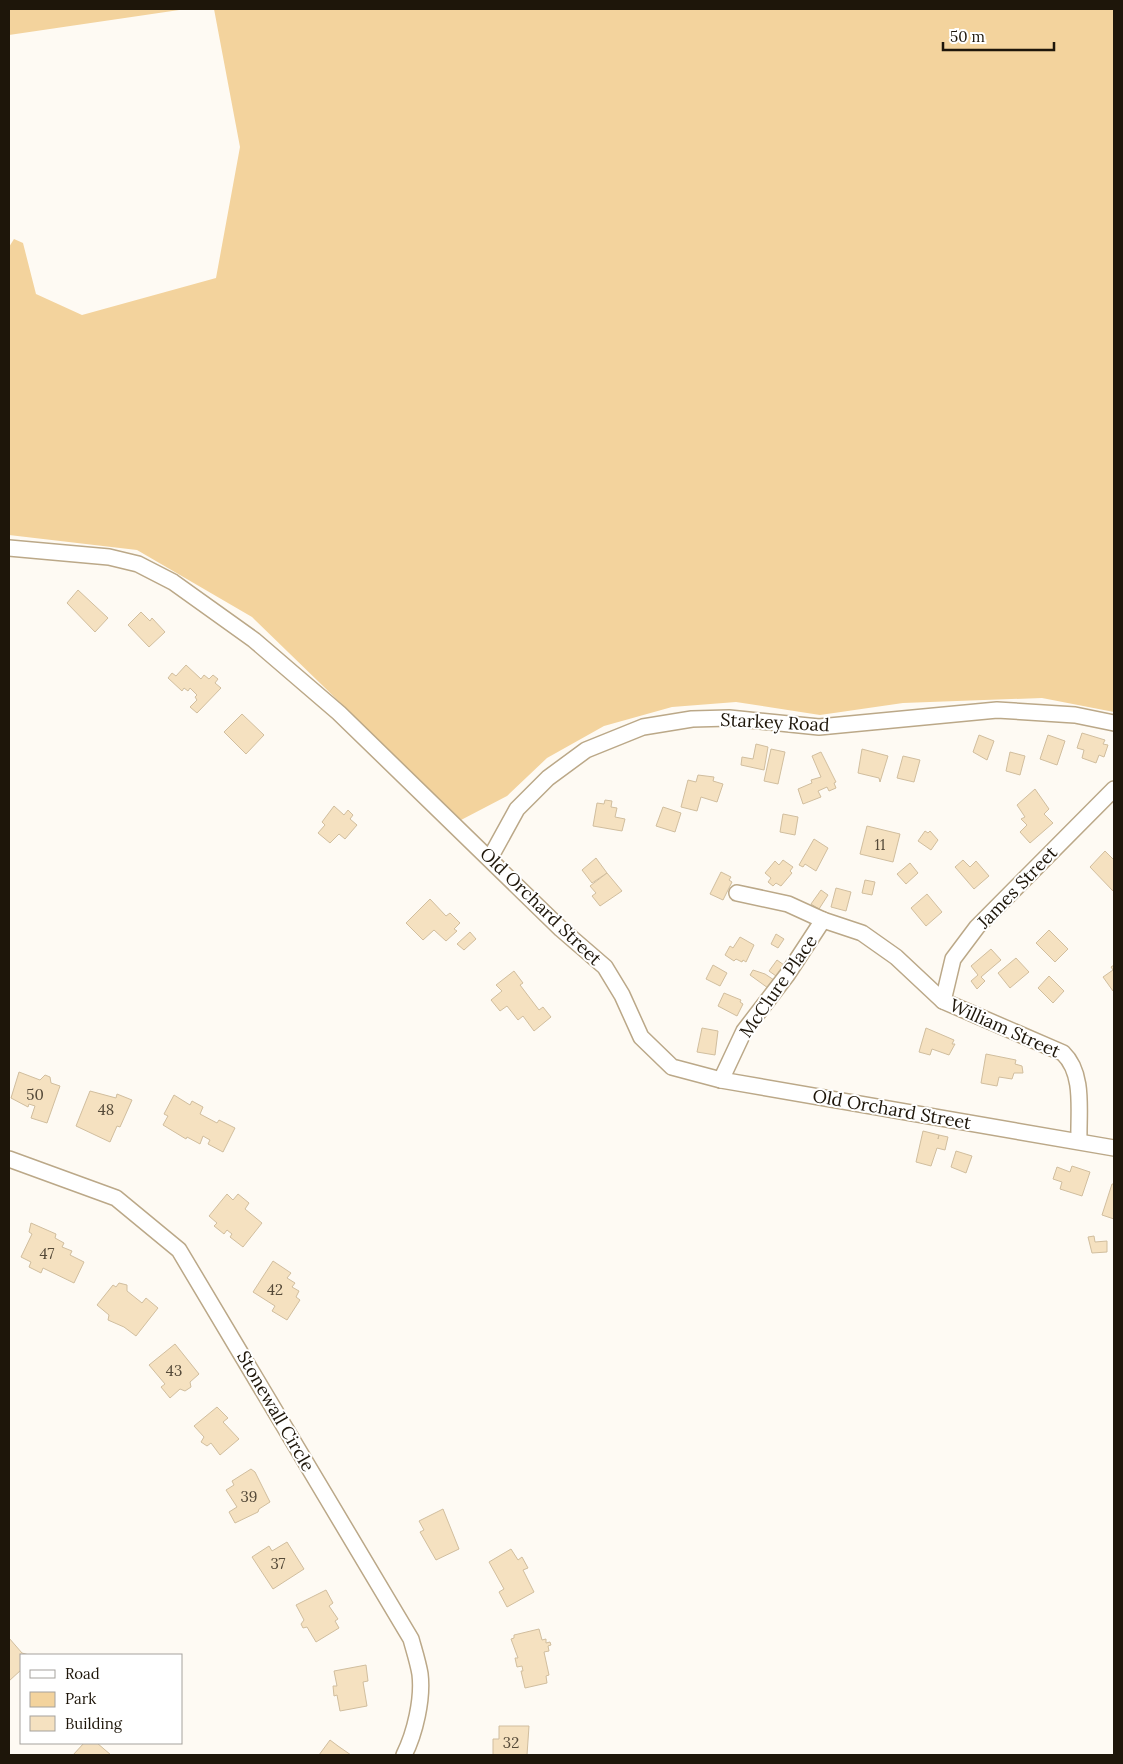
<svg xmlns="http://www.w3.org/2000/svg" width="1123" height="1764" font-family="Lora,serif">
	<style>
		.green { fill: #f3d39d }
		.building { fill: #f5e1c0; stroke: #d1be9e }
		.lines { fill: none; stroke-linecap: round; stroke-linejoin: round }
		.minor-casing { stroke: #bba888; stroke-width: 18 }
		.minor { stroke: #fff; stroke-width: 15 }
		.labels { text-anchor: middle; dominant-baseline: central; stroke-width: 4; stroke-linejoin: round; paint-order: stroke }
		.number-label { font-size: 15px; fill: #544938 }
		.street-label { font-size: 18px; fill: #1e160a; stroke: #fff }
	</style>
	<rect width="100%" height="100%" fill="#fefaf3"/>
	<!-- green -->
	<g class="green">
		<path d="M9,9H186L9,35Z"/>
		<path d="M214,9H1114V712L1042,698L903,703L820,715L736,702L672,707L604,726L547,758L507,796L461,820L252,617L137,550L9,535V247L14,239L23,243L36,294L82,315L216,278L240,147Z"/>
	</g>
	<!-- building -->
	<g class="building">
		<path d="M78,590L108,618L95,632L67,603Z"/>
		<path d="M141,612L150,621L152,618L165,632L149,647L128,625Z"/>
		<path d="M186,665L201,679L204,675L209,679L213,675L218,679L215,683L221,688L197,713L190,707L197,700L195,697L197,695L190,688L188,691L184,688L182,691L168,678L172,673L176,676Z"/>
		<path d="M242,714L264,735L246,754L224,732Z"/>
		<path d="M1082,733L1105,740L1103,744L1108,745L1104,757L1099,755L1096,763L1082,758L1084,750L1077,748Z"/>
		<path d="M979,735L994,741L987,760L973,752Z"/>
		<path d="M1048,735L1065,741L1057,765L1040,759Z"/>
		<path d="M756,744L768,747L764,770L741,765L742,757L753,759Z"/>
		<path d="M771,749L785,752L778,784L764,781Z"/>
		<path d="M862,749L888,756L880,782L879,778L858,773Z"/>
		<path d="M821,752L836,782L834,783L836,788L829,791L827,787L818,791L821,797L803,804L798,789L812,783L811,780L821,777L812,756Z"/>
		<path d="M1010,752L1025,756L1020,775L1006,771Z"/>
		<path d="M903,756L920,760L914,782L897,778Z"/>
		<path d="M698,775L714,777L713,781L723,784L717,802L701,797L697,811L681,807L688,780L696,782Z"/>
		<path d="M1035,789L1049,809L1044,814L1053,823L1030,843L1020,832L1027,825L1021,819L1025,817L1017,805Z"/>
		<path d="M605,800L612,801L611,807L617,808L615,817L625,819L622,831L593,826L597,803L604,804Z"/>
		<path d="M334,806L344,815L348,810L353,815L350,819L357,825L345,839L339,834L330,843L318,833L325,825L322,822Z"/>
		<path d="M663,807L681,813L675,832L656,826Z"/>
		<path d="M783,814L798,817L795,835L780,832Z"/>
		<path d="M867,826L900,834L893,862L860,854Z"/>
		<path d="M925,831L928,833L930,831L938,840L931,850L918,841Z"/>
		<path d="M814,839L828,848L816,871L805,864L803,867L799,865Z"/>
		<path d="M1105,851L1114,860V892L1090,867Z"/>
		<path d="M596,858L607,873L592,883L582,870Z"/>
		<path d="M783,860L793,867L790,871L792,873L781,886L776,883L773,886L768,882L771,878L765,873L775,861L779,865Z"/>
		<path d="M963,860L970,867L976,861L989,876L974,889L955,867Z"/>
		<path d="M910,863L918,873L906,884L897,874Z"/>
		<path d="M721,872L731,877L729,880L732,882L723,900L710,894Z"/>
		<path d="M607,873L622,891L600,906L592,896L596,893L590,886Z"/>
		<path d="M865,880L875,882L872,895L862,893Z"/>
		<path d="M836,888L851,892L846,911L831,907Z"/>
		<path d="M821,890L828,895L819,909L811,904Z"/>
		<path d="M927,894L942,912L926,926L911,908Z"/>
		<path d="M430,899L446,916L450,913L460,923L454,929L457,931L446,941L434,930L423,940L406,923Z"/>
		<path d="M1049,930L1068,949L1055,962L1036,943Z"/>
		<path d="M470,932L476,939L464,950L457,944Z"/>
		<path d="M776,934L784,939L778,948L771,944Z"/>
		<path d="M740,937L754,945L746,962L743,960L742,962L736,959L734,961L725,955L730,946L733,948Z"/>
		<path d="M991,949L1001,960L981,977L985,981L977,989L971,981L978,975L971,966Z"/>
		<path d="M1016,958L1029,972L1010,988L998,973Z"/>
		<path d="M777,960L784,965L776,976L769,971Z"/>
		<path d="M713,965L727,973L720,986L706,979Z"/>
		<path d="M1114,965V990L1113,991L1103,977L1113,970L1111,967Z"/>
		<path d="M753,970L765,974L774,980L768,988L750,975Z"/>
		<path d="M514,971L523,983L520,985L539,1010L543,1007L551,1017L534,1031L523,1016L518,1020L507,1006L500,1011L491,1000L502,991L496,985Z"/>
		<path d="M1049,976L1064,991L1053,1003L1038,988Z"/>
		<path d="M724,993L741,1000L740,1002L743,1004L737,1016L718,1006Z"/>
		<path d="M702,1028L718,1031L715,1055L697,1052Z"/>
		<path d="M926,1028L954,1040L952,1044H955L949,1055L932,1049L930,1055L919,1052Z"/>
		<path d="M986,1054L1016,1060L1015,1064L1022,1066L1023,1073H1014L1012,1079L999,1077L997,1086L981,1083Z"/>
		<path d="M19,1072L40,1080L45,1075L50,1077L51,1083L60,1086L47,1123L31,1118L35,1106L29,1104L28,1107L11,1098Z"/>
		<path d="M90,1091L116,1098L117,1094L132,1100L120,1127L117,1126L110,1142L76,1126Z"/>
		<path d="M174,1095L190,1105L192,1101L203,1107L200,1114L217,1123L219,1120L235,1128L223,1152L208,1144L210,1140L203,1136L200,1144L187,1137L186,1139L163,1125L168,1116L164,1114Z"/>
		<path d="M923,1131L939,1135L938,1139L939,1135L948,1137L945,1150L937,1148L931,1166L916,1162Z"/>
		<path d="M956,1151L972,1156L966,1173L951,1167Z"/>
		<path d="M1072,1166L1090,1172L1082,1196L1060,1189L1062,1182L1053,1179L1057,1167L1070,1172Z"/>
		<path d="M1112,1184H1114V1219L1102,1215Z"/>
		<path d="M227,1194L233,1200L238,1194L249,1203L245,1209L262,1223L243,1247L230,1237L232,1234L227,1230L224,1234L214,1226L217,1223L209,1216Z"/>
		<path d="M31,1223L56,1234L55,1238L64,1243L62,1247L72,1251L70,1255L84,1262L74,1283L43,1268L41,1273L29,1267L31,1262L21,1257L32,1234L29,1232Z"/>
		<path d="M1094,1236L1095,1242L1107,1241V1252L1092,1253L1088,1237Z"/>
		<path d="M273,1261L291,1273L287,1278L295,1283L292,1287L299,1291L296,1297L300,1300L287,1320L272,1311L275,1306L253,1292Z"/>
		<path d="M119,1283L127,1285V1291L142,1303L146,1298L158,1308L136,1336L124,1327L108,1320L109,1315L97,1305L113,1285L116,1287Z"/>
		<path d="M175,1344L199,1374L190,1382L191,1387L185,1391L180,1389L170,1398L161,1387L165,1384L149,1365Z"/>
		<path d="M217,1407L228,1418L223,1422L239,1439L220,1455L211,1443L207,1446L201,1442L204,1437L194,1426Z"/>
		<path d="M251,1469L255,1472L270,1502L259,1509L258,1512L235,1523L229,1512L237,1507L226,1490L234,1485L232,1481Z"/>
		<path d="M443,1509L459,1549L436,1560L420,1532L424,1530L419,1521Z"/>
		<path d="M287,1542L304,1569L273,1589L252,1557L269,1546L272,1551Z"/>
		<path d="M511,1549L518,1560L522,1557L528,1568L523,1570L534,1592L507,1607L499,1592L504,1589L489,1562Z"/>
		<path d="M326,1590L333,1603L329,1606L338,1619L335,1621L339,1628L316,1642L307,1627L303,1628L301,1624L304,1620L296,1605Z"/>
		<path d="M539,1629L542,1640L546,1639V1643L550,1642L551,1645L548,1646L549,1651L544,1652L549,1675L546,1676L547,1683L525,1688L521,1671H523L522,1666L517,1667L515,1658H518L511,1639L514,1638V1635Z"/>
		<path d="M9,1638L22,1653L29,1655H21V1670L9,1681Z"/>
		<path d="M366,1665L368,1681L363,1682L367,1706L340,1711L337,1695L334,1696L333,1686H337L334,1671Z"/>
		<path d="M499,1726H529L527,1755H493V1739H499Z"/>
		<path d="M330,1740L338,1746L351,1755H319Z"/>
		<path d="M84,1743H97L111,1755H73Z"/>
	</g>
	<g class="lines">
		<!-- minor casing -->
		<g class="minor-casing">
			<g id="minor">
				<path d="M9,548L109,557L138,564L173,582L254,640L339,713L561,929L605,967L622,995L641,1037L672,1067L721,1080L1114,1148"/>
				<path d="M490,858L517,809L548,778L586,750L643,727L692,719L729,718L819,727L997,710L1075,715L1114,723"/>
				<path d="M737,893L788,904L823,920L862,933L896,957L943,1001L1063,1053C1085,1074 1078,1113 1079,1141"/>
				<path d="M943,1001L953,959L977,927L1114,789"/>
				<path d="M721,1080L744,1031L787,975L823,920"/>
				<path d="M9,1159L116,1198L179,1250L411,1639C414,1650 418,1662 420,1674C423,1699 415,1733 404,1755"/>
			</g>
		</g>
		<!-- minor -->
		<use href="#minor" class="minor"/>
	</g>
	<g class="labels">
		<!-- number labels -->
		<g class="number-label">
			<text x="880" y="844">11</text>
			<text x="35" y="1094">50</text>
			<text x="106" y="1109">48</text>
			<text x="47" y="1253">47</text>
			<text x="275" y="1289">42</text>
			<text x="174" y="1370">43</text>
			<text x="249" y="1496">39</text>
			<text x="278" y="1563">37</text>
			<text x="511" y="1742">32</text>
		</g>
		<!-- street labels -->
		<g class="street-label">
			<text transform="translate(775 722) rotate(3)">Starkey Road</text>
			<text transform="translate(1017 887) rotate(-46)">James Street</text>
			<text transform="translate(541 906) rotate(44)">Old Orchard Street</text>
			<text transform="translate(778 986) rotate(-55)">McClure Place</text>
			<text transform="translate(1005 1028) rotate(24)">William Street</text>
			<text transform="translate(892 1109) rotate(10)">Old Orchard Street</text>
			<text transform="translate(276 1411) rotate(60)">Stonewall Circle</text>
		</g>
	</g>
	<!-- border -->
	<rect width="1123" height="1764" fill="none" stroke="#1e160a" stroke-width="20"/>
	<!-- legend -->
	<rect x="20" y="1654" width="162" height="90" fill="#ffffff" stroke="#a5a29d"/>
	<rect x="30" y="1670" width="25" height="8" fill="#ffffff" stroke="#a5a29d"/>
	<text x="65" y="1679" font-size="15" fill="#1e160a">Road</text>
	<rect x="30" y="1692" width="25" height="15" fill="#f3d39d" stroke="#a5a29d"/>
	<text x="65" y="1704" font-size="15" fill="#1e160a">Park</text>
	<rect x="30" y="1716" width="25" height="15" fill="#f5e1c0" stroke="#a5a29d"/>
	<text x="65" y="1729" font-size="15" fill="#1e160a">Building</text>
	<!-- scale -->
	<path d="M943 42v8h111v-8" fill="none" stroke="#1e160a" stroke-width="2.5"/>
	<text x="950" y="42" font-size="15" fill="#1e160a" stroke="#ffffff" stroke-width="4" paint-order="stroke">50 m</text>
</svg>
